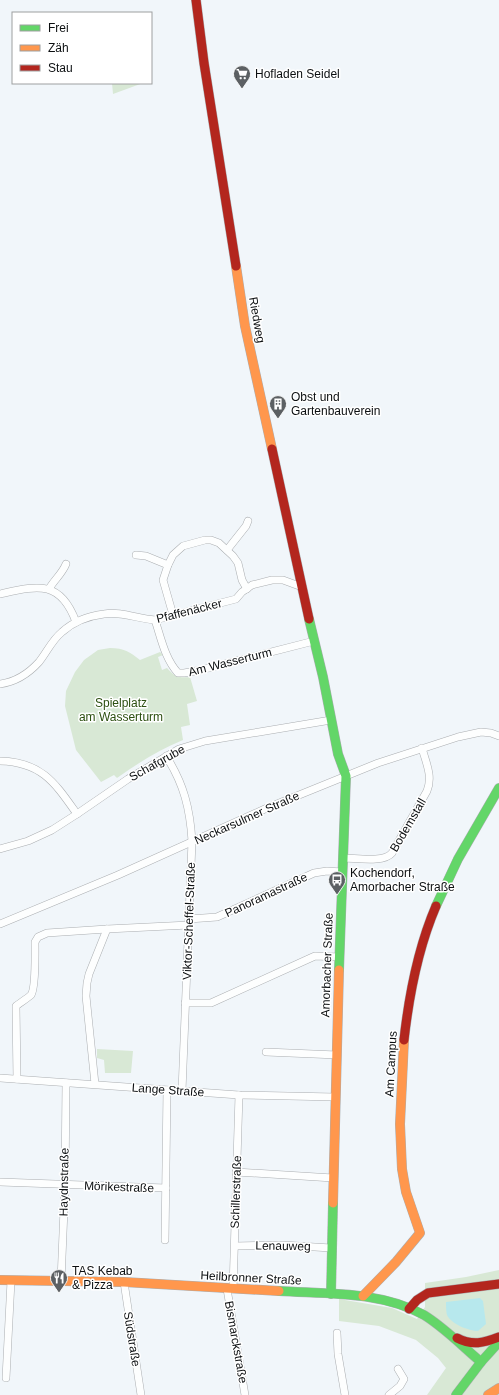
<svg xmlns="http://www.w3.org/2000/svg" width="499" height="1395" font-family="Arial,sans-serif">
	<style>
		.green { fill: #d8e8d5 }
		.water { fill: #b7e8ed }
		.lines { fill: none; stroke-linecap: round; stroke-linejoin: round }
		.street-casing { stroke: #abaeb1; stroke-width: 8 }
		.fast-casing { stroke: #abaeb1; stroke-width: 10 }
		.slow-casing { stroke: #abaeb1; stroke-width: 10 }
		.jam-casing { stroke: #abaeb1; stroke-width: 10 }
		.street { stroke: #fdfefe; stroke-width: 7 }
		.fast { stroke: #63d668; stroke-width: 9 }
		.slow { stroke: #ff974d; stroke-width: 9 }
		.jam { stroke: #b3261e; stroke-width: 9 }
		.labels { text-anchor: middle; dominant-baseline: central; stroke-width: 3; stroke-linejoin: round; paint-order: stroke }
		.poi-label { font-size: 12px; fill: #0c0f11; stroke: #fff; text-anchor: start }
		.street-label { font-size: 12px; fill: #0c0f11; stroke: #fff }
		.park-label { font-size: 12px; fill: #2c4f10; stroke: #fff }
	</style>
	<rect width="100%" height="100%" fill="#f1f6fa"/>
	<!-- green -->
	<g class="green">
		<path d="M112,83H143L113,94Z"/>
		<path d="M110,648C124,648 130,652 140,660L160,652L163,655L158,657L162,670L167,668C175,677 179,678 190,677L197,701L187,704L190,725L181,727L183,740C159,750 138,763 117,778L114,775L101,782L76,750L65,706L66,691L75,672L84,660L98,650Z"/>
		<path d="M97,1049L133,1051L131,1073H105L104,1060L97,1058Z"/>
		<path d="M499,1270V1395H427L446,1368L438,1358L416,1340L379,1326L339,1321V1299L392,1308L417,1319L425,1307V1283L466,1277Z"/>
	</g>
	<!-- water -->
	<path class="water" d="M480,1298L483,1301L486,1324L478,1331C469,1331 451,1324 447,1315C446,1311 446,1305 446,1302Z"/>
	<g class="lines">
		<!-- street casing -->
		<g class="street-casing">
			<g id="street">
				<path d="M227,550L246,526L248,521"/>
				<path d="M136,555L146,556L168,565"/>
				<path d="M49,589C54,580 62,574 66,564"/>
				<path d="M0,594C37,586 60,579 76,622"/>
				<path d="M173,615L163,580L168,565L173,555L183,546L205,540H211L219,543L233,556L238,563L242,580L247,589"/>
				<path d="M155,620C161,638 165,659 178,673H184L201,670L314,641"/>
				<path d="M0,684C15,682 29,673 39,662C47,652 52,640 62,632C74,621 88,616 104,614C121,611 138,619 155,620L236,599L242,592L252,585L272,580H283L302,587"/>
				<path d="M166,756C184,784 190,809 192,841L182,1091"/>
				<path d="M0,761C42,762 55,783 77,814"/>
				<path d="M0,849L28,841L52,830L77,814L128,779L179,749L205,741L331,720"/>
				<path d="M343,858C356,858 384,863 392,853L427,791C433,776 426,763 422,748"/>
				<path d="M189,919L217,917L314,873L327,871L342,872"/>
				<path d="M0,924L118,875L267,808L378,763L458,737L481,732L491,733L499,736"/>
				<path d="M185,1003H211L315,956L339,957"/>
				<path d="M266,1052L337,1055"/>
				<path d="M0,1078L239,1095L335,1097"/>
				<path d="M17,1079L16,1006C20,1003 29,997 31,995C36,988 35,953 35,942L38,937L47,933L107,929L189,925"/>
				<path d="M95,1084L86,996L87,983L89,974L107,929"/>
				<path d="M236,1172L333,1178"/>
				<path d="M0,1182L166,1188"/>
				<path d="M165,1240L167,1090"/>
				<path d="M235,1246L283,1245L331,1248"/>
				<path d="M61,1281L65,1185L66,1083"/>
				<path d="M124,1282L141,1395"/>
				<path d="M227,1289L245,1395"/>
				<path d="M233,1289L239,1095"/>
				<path d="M337,1333L338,1354L345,1395"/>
				<path d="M6,1378L11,1281"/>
				<path d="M389,1395L400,1386L404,1379L398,1369"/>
			</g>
		</g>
		<!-- fast casing -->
		<g class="fast-casing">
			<g id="fast">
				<path d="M309,619L323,677L338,754L346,776L339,970"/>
				<path d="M436,906L458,859L499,788"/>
				<path d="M279,1291C327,1294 381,1291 424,1315C445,1328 462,1346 481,1362L499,1342"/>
				<path d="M331,1294L333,1203"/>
				<path d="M456,1395L481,1362"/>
			</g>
		</g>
		<!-- slow casing -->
		<g class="slow-casing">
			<g id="slow">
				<path d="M236,266L245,326L272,449"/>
				<path d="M333,1203L339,970"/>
				<path d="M0,1280L124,1282L279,1291"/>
				<path d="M363,1296L396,1262L420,1233L406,1192L402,1169L400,1124L404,1040"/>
				<path d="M488,1395L499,1388"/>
			</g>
		</g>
		<!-- jam casing -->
		<g class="jam-casing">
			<g id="jam">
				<path d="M196,0L204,63L236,266"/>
				<path d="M272,449L309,619"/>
				<path d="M404,1040C409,995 418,948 436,906"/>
				<path d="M409,1309L417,1300L428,1293L499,1284"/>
				<path d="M457,1338C472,1346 484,1343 499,1337"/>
			</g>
		</g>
		<!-- street -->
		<use href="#street" class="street"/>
		<!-- fast -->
		<use href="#fast" class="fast"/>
		<!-- slow -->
		<use href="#slow" class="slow"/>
		<!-- jam -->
		<use href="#jam" class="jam"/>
	</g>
	<!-- icons -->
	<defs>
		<g id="supermarket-pin" transform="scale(0.9)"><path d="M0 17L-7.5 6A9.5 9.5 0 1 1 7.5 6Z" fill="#5c6063" stroke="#fff"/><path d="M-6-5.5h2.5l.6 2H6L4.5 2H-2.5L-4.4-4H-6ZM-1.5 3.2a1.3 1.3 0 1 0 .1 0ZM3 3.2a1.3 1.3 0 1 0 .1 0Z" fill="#fff"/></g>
		<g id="building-pin" transform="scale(0.9)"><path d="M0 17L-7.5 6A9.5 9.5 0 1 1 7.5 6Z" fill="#5c6063" stroke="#fff"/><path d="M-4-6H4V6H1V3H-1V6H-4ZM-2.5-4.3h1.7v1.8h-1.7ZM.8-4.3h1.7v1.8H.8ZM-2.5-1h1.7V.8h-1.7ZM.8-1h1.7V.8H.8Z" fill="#fff"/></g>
		<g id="bus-pin" transform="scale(0.9)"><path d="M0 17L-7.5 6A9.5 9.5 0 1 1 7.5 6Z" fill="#5c6063" stroke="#fff"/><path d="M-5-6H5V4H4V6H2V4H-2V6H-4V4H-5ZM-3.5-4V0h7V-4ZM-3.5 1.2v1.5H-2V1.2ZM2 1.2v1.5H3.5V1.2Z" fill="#fff"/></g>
		<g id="restaurant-pin" transform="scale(0.9)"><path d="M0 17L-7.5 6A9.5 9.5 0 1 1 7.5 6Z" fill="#5c6063" stroke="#fff"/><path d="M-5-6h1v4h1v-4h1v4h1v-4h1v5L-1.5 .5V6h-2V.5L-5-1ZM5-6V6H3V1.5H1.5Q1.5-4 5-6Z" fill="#fff"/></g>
	</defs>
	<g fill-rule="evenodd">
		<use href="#supermarket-pin" x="242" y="74"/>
		<use href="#building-pin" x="278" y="404"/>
		<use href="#bus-pin" x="337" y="880"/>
		<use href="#restaurant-pin" x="59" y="1278"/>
	</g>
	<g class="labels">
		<!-- poi labels -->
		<g class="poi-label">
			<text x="255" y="74">Hofladen Seidel</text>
			<text x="291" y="397">Obst und<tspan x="291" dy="14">Gartenbauverein</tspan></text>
			<text x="350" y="873">Kochendorf,<tspan x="350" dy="14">Amorbacher Straße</tspan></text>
			<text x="72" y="1271">TAS Kebab<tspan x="72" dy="14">&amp; Pizza</tspan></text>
		</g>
		<!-- street labels -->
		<g class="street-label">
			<text transform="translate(257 320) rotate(80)">Riedweg</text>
			<text transform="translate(189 611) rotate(-14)">Pfaffenäcker</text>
			<text transform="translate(230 662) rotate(-14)">Am Wasserturm</text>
			<text transform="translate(157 763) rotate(-29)">Schafgrube</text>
			<text transform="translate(247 818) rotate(-24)">Neckarsulmer Straße</text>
			<text transform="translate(408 825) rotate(-60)">Bodemstall</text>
			<text transform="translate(266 895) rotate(-25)">Panoramastraße</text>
			<text transform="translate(189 921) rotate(-88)">Viktor-Scheffel-Straße</text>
			<text transform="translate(327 965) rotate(-88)">Amorbacher Straße</text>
			<text transform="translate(391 1064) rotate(-87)">Am Campus</text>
			<text transform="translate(168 1090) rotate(4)">Lange Straße</text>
			<text transform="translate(64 1182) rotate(-89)">Haydnstraße</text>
			<text transform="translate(119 1187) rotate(2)">Mörikestraße</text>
			<text transform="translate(236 1192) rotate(-88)">Schillerstraße</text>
			<text transform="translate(283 1246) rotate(1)">Lenauweg</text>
			<text transform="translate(251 1278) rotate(3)">Heilbronner Straße</text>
			<text transform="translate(132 1339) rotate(81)">Südstraße</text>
			<text transform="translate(236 1342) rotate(80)">Bismarckstraße</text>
		</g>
		<!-- park labels -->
		<g class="park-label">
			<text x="121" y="703">Spielplatz<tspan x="121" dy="14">am Wasserturm</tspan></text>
		</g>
	</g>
	<!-- legend -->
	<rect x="12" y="12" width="140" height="72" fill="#ffffff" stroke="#9e9fa0"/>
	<rect x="20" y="25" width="20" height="6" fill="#63d668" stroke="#9e9fa0"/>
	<text x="48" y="32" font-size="12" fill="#0c0f11">Frei</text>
	<rect x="20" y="45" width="20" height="6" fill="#ff974d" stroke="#9e9fa0"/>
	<text x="48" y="52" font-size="12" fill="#0c0f11">Zäh</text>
	<rect x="20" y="65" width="20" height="6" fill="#b3261e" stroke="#9e9fa0"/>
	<text x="48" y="72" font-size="12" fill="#0c0f11">Stau</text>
</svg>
